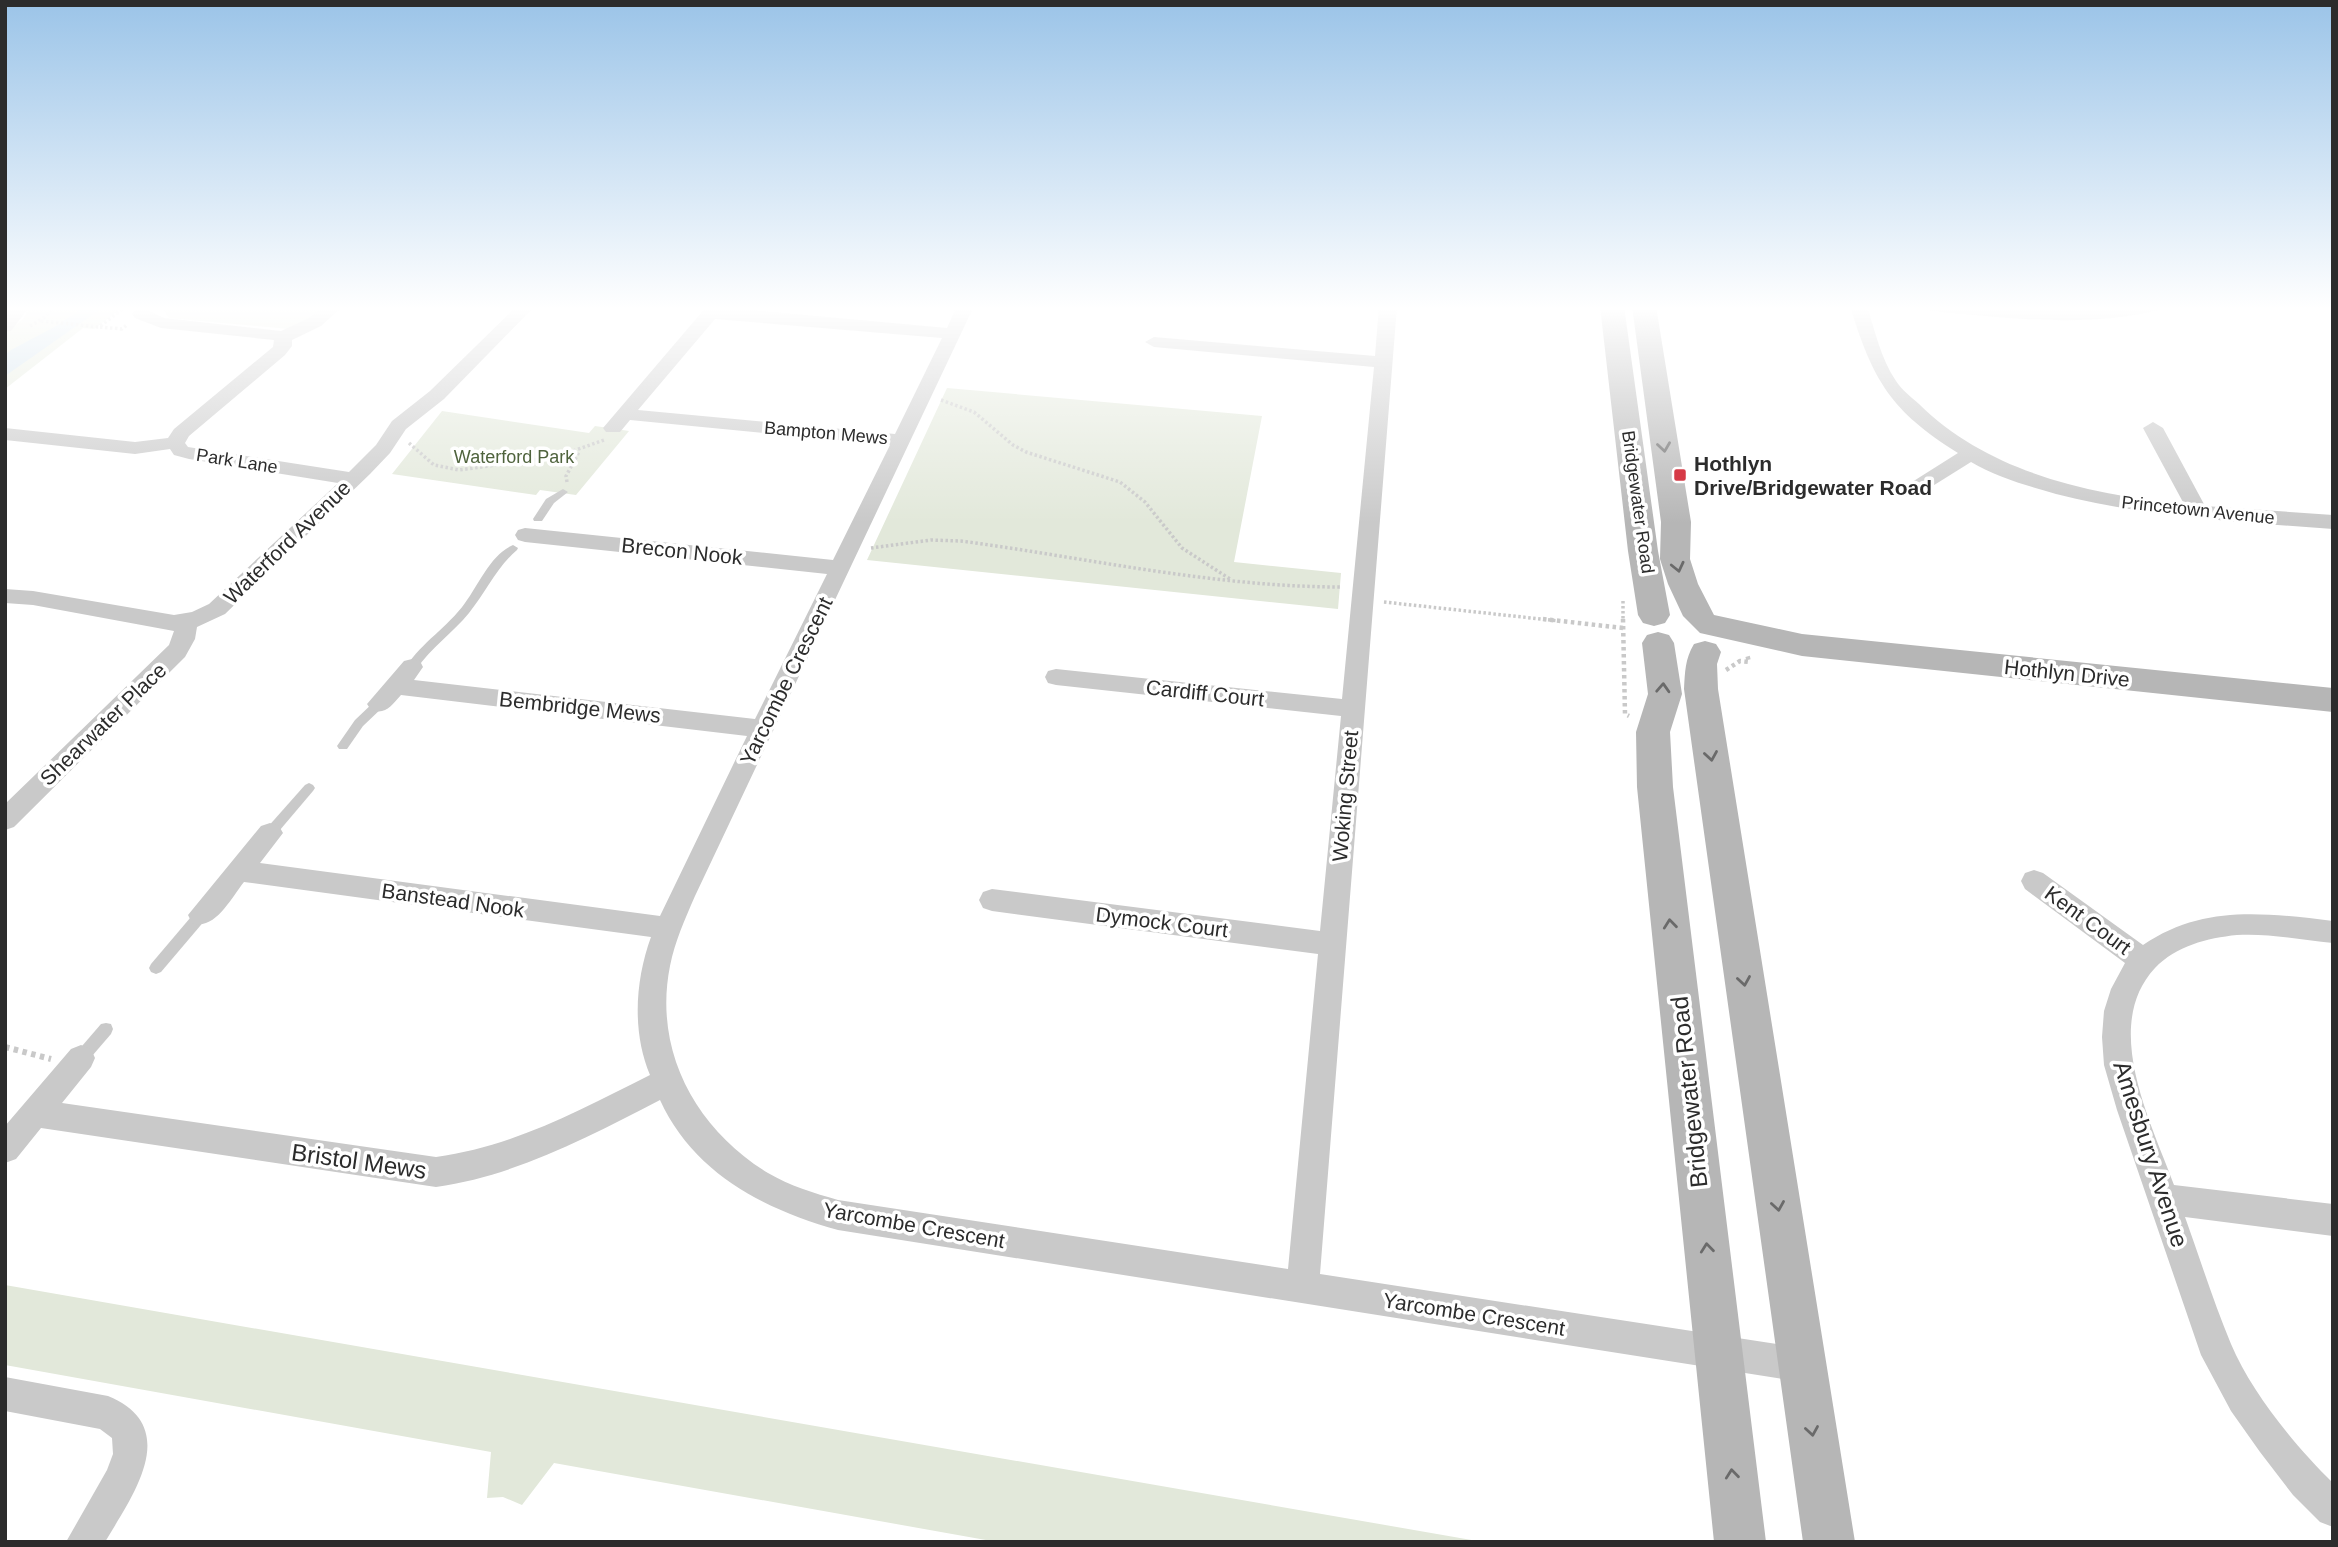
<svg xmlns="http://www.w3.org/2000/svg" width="2338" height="1547" font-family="Arial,sans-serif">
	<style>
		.green { fill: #e2e8da }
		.water { fill: #c7dbe7 }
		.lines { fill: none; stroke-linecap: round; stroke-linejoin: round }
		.path-far2 { stroke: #c9c9c9; stroke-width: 3.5; stroke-dasharray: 2.5 2.5; stroke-linecap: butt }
		.path-far1 { stroke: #c9c9c9; stroke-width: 4.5; stroke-dasharray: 3.5 3.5; stroke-linecap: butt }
		.path { stroke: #c9c9c9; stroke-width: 6; stroke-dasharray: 4.5 4.5; stroke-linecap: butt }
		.lane { fill: #c9c9c9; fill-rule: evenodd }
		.street { fill: #c9c9c9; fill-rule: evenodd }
		.secondary { fill: #b6b6b6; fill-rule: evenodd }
		.oneway { stroke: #6a6a6a }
		.poi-dot { fill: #d63a46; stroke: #fff; stroke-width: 2.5 }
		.labels { text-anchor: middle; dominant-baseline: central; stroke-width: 7; stroke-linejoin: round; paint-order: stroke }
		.far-street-label { font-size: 18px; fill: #2c2c2c; stroke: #fff }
		.far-park-label { font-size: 18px; fill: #4f633d; stroke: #fff }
		.poi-label { font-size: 21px; font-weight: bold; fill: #2c2c2c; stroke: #fff; text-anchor: start }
		.street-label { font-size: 21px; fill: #2c2c2c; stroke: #fff }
		.near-street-label { font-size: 24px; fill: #2c2c2c; stroke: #fff }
	</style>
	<rect width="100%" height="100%" fill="#fff"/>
	<!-- green -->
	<g class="green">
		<path d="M30,306H134L119,310L94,329L83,328L5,389V334L24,318Z"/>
		<path d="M161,306H327L308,322L289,329L169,318Z"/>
		<path d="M947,388L1262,416L1234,562L1341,573L1338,609L867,560Z"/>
		<path d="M442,411L589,433L595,426L629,431L576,495L540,490L536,495L392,474Z"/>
		<path d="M5,1285L1483,1542H997L554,1463L522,1505L503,1497L487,1498L491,1452L5,1365Z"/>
	</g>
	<!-- water -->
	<path class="water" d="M85,306H105L5,376V355L11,350L58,325Z"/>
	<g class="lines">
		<!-- path-far2 -->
		<g class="path-far2">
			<path d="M41,321L99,327L124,308"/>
			<path d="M30,326L45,317L54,306"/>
			<path d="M100,327L122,329L128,324"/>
			<path d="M941,400L974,412L1013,445L1026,452L1120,482L1145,502L1182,548L1230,579"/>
			<path d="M409,443L434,465L459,470L556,457L604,440"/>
			<path d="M567,482L566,476L579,452"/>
			<path d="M871,548L931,540L961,541C1088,558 1213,587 1342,587"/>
			<path d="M1623,601V621"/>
			<path d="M1384,602L1559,621"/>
		</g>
		<!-- path-far1 -->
		<g class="path-far1">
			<path d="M1543,619L1623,628"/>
			<path d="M1623,619L1625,714L1629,716"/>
			<path d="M1726,670L1740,661L1749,662L1747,654"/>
		</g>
		<!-- path -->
		<path class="path" d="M5,1047L51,1059"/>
		<!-- lane -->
		<g class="lane">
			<path d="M563,489L568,492L554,503L542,521H534L533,519L546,499Z"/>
			<path d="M513,545L518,548L517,550C496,568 486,592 469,613C453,633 431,647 416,670H408L406,667C422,642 448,627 465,603C479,584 491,554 513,545Z"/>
			<path d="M379,700L383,701L385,704L383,707L363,726L347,749H339L337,746L355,720L375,701Z"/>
			<path d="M309,783L313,785L315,788L313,791L274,837H266L264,833L266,829L305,785Z"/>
			<path d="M201,909L206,911L208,915L206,919L161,972L156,974L151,972L149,968L151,964L196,911Z"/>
			<path d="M106,1023L111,1024L113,1029L111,1034L86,1063L81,1065L76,1063L74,1058L76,1053L101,1024Z"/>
		</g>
		<!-- street -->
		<g class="street">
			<path d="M13,306H30L11,331L5,332V315Z"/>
			<path d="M324,306H343L321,326L292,340V346L285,355L189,436L185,443L188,447L349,472L376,445L392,421L430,391L517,306H535L444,399L406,429L390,453L370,474L225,614L197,627L195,639L185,657L14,827L5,830V804L169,645L174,631L33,605L5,603V589L33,591L174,615L192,612L209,604L338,483L189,459L174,455L170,449L135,454L5,440V428L135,442L168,438L174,429L273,347L274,340L161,328L135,318L132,314L135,310H147L164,318L281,331L309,318Z"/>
			<path d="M707,306L947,328L957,306H974L695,896C685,919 675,941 670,966C653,1051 696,1129 768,1173C790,1186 814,1193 838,1200L1288,1269L1318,954L992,911L983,908L979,900L983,892L992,889L1320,931L1341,716L1056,685L1048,683L1045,677L1048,671L1056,669L1342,699L1374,367L1154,347L1145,342L1154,337L1375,356L1379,306H1397L1320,1274L1802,1348L1814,1353L1819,1365L1814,1377L1802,1382L838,1230C764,1209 694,1174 660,1100C588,1137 518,1175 436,1187L41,1128L16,1159L5,1163V1126L71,1049L81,1045L91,1049L95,1058L91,1067L62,1103L436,1157C515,1146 580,1110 650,1075C632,1032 635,981 651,937L244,882C231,898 215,931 192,923L188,915L261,826L270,823L279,826L283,833L260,863L660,916L747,736L401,695C391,706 386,715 371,710L367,704L404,661L412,659L420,661L423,667L414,680L755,719L827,574L525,542L518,540L515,535L518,530L525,528L833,560L890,445L630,420L620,432H606L603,428ZM715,319L942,338L895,434L638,410Z"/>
			<path d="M1850,306H1867C1875,331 1881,359 1896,381C1902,390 1911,397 1919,404C1989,473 2089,494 2184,504L2143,428L2153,422L2163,428L2205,506L2333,515V529C2240,522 2147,517 2056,494C2028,486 1996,477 1971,462L1915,497H1901L1898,493L1901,489L1958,453C1891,411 1873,381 1850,306Z"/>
			<path d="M1924,306L2071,310L2161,306L2159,310C2085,328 2007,318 1932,311Z"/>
			<path d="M2034,870L2043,873L2143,945C2203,904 2265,913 2333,921V943C2301,940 2269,933 2237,935C2207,938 2176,946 2155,968C2101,1026 2151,1122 2174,1185L2333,1204V1236L2185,1217C2200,1259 2214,1303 2231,1344C2251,1392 2296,1447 2333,1483V1527L2320,1522L2293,1495L2260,1452L2231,1411L2201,1355L2117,1110L2104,1065L2102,1037L2104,1011L2111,989L2125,963L2025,889L2021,881L2025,873Z"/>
			<path d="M5,1377L108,1396C183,1427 133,1495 105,1542H66L107,1470L113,1454L112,1438L100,1429L5,1411Z"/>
		</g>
		<!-- secondary -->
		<g class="secondary">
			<path d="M1600,306H1624L1658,551L1670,615L1665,623L1654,626L1643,623L1638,615L1628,551Z"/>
			<path d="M1632,306H1656L1691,522L1690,559L1698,584L1714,615L1802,634L2333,688V712L1802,656L1700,633L1683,616L1668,584L1660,559L1661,522Z"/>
			<path d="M1658,632L1669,635L1674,643L1682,694L1670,732L1673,787L1766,1542H1714L1637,787L1636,732L1648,694L1642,643L1647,635Z"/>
			<path d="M1705,641L1716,644L1721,652L1717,664L1718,689L1855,1542H1803L1684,689C1685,672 1685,659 1694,644Z"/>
		</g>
	</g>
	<!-- one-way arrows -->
	<defs><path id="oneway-chevron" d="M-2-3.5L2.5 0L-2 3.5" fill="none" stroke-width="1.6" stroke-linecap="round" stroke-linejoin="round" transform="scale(1.75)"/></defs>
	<g class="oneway">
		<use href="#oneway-chevron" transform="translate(1664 447) rotate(82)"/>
		<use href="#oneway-chevron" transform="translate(1678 567) rotate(77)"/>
		<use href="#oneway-chevron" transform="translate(1663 688) rotate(-87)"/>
		<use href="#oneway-chevron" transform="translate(1711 756) rotate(81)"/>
		<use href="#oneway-chevron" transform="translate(1670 924) rotate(-96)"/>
		<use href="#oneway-chevron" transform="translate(1744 981) rotate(81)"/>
		<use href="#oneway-chevron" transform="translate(1778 1206) rotate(81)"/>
		<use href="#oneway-chevron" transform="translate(1707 1248) rotate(-96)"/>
		<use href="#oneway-chevron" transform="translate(1812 1431) rotate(81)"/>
		<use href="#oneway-chevron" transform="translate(1732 1474) rotate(-96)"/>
	</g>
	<!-- sky -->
	<linearGradient id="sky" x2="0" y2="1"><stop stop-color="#9bc4e8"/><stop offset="0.59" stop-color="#fff"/><stop offset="1" stop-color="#fff" stop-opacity="0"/></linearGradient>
	<rect width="2338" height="523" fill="url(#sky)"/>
	<!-- markers -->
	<rect class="poi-dot" x="1673" y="468" width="14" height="14" rx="3.5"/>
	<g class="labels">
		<!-- far-street labels -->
		<g class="far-street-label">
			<text transform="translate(826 433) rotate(5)">Bampton Mews</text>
			<text transform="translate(237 461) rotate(9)">Park Lane</text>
			<text transform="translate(1638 502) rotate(82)">Bridgewater Road</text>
			<text transform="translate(2198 510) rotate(6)">Princetown Avenue</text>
		</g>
		<!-- far-park labels -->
		<g class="far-park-label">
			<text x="514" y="457">Waterford Park</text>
		</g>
		<!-- poi labels -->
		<g class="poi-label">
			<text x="1694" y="463">Hothlyn<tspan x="1694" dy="24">Drive/Bridgewater Road</tspan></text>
		</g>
		<!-- street labels -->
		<g class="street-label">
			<text transform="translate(287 542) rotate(-44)">Waterford Avenue</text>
			<text transform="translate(682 551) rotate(6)">Brecon Nook</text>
			<text transform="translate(2067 673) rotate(6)">Hothlyn Drive</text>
			<text transform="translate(786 681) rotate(-64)">Yarcombe Crescent</text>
			<text transform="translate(1205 693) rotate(6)">Cardiff Court</text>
			<text transform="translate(580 707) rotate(6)">Bembridge Mews</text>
			<text transform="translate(103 724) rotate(-44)">Shearwater Place</text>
			<text transform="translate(1345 796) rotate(-85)">Woking Street</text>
			<text transform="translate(453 900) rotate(8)">Banstead Nook</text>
			<text transform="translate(2088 920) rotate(36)">Kent Court</text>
			<text transform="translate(1162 922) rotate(7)">Dymock Court</text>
			<text transform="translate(914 1225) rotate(10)">Yarcombe Crescent</text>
			<text transform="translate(1474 1314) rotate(9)">Yarcombe Crescent</text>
		</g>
		<!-- near-street labels -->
		<g class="near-street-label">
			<text transform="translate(1689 1092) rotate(-96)">Bridgewater Road</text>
			<text transform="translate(2151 1154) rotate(72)">Amesbury Avenue</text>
			<text transform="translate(359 1161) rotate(8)">Bristol Mews</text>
		</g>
	</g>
	<!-- border -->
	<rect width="2338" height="1547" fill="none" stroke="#2c2c2c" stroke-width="14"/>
</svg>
